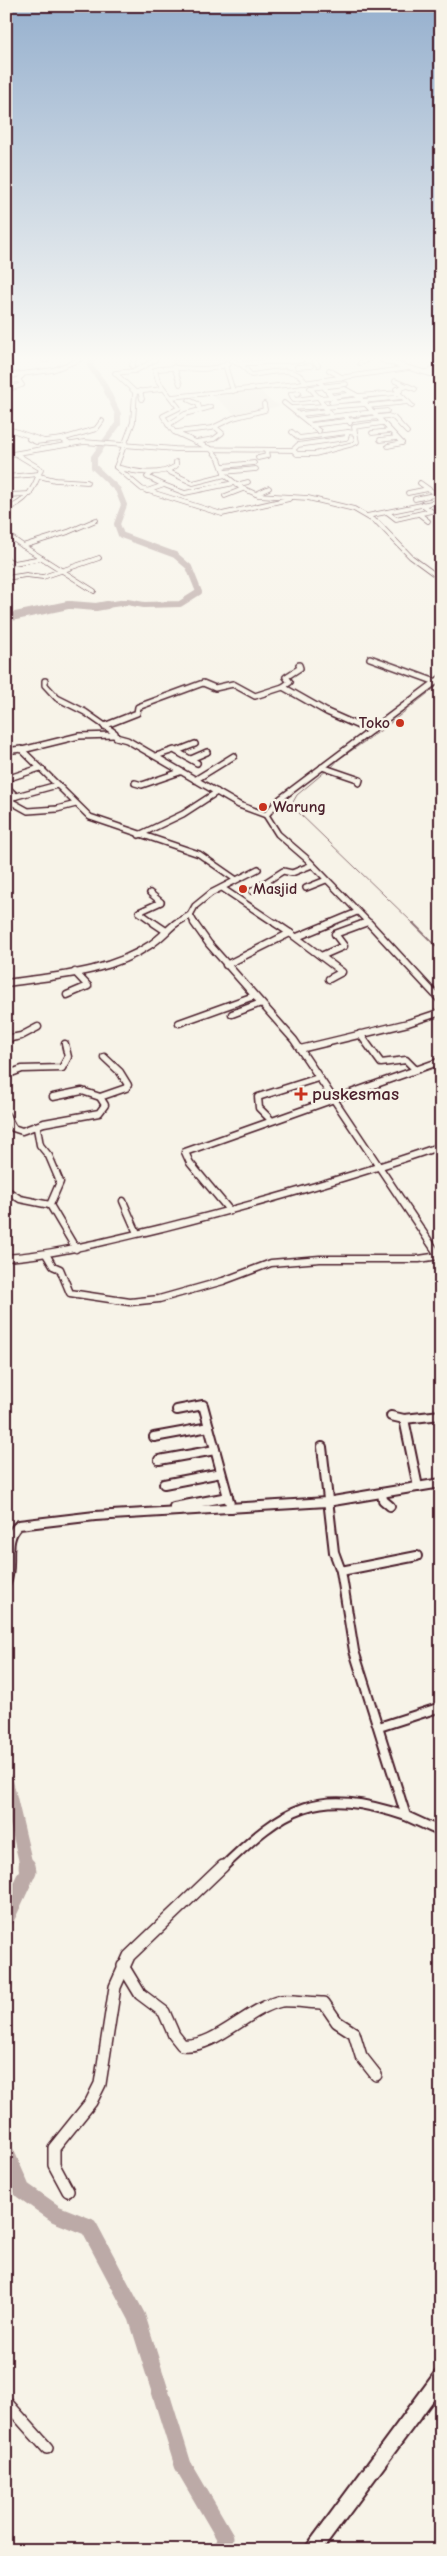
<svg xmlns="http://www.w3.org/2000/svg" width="447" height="2556" font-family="'Comic Neue',sans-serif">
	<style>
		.built { fill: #eae3da }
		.green { fill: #ded4cc; stroke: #947a7c }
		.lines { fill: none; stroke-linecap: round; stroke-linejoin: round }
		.stream-far1 { stroke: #8e7275; stroke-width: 1 }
		.stream { stroke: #8e7275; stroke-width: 2 }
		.river-far3 { stroke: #bcaaa7; stroke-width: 6 }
		.river-far2 { stroke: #bcaaa7; stroke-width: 8 }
		.river-far1 { stroke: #bcaaa7; stroke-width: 13 }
		.river { stroke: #bcaaa7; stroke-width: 17 }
		.minor-far4-casing { stroke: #4a1f2b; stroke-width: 5.5 }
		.minor-far3-casing { stroke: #4a1f2b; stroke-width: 8 }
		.minor-far2-casing { stroke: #4a1f2b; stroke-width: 9 }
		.minor-far1-casing { stroke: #4a1f2b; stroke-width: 12 }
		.minor-casing { stroke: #4a1f2b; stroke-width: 14 }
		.highway-casing { stroke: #4a1f2b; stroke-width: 19 }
		.minor-far4 { stroke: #f7f3e8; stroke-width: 4 }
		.minor-far3 { stroke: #f7f3e8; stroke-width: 5 }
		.minor-far2 { stroke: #f7f3e8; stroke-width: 6 }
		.minor-far1 { stroke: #f7f3e8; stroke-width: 8 }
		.minor { stroke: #f7f3e8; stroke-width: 11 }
		.highway { stroke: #f7f3e8; stroke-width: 15 }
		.poi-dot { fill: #c8321e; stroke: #f7f3e8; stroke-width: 2 }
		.labels { text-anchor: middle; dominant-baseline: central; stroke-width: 5; stroke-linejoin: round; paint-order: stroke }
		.far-poi-label { font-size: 16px; font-weight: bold; fill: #4a1f2b; stroke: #f7f3e8; text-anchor: start }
		.poi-label { font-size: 19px; font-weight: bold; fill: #4a1f2b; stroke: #f7f3e8; text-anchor: start }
	</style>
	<rect width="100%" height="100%" fill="#f7f3e8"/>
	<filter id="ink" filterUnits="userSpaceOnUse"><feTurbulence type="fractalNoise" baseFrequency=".02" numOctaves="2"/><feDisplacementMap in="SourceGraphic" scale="10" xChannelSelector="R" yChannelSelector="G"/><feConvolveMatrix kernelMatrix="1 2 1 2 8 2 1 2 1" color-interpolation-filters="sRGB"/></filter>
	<g filter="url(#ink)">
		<!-- built -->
		<path class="built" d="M259,389L268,399L280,406L237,416L211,394Z"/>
		<!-- green -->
		<path class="green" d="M172,360H230L232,363C214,371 193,372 174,366Z"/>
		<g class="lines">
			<!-- stream-far1 -->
			<g class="stream-far1">
				<path d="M331,768L339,759L380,731L441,683"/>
				<path d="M327,770L297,795L293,802L299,813L414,924"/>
			</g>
			<!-- stream -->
			<path class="stream" d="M413,923L441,951"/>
			<!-- river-far3 -->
			<g class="river-far3">
				<path d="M92,360L90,366L103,383L118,414V424L94,457V467L118,490L124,505L117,524L121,535L175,555L189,567L199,592L180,604L144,605L127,602L100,606"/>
				<path d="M62,606H88"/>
			</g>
			<!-- river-far2 -->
			<g class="river-far2">
				<path d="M71,605L96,607L107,605"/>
				<path d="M6,618L68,605"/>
			</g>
			<!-- river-far1 -->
			<path class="river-far1" d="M6,1779L27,1868"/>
			<!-- river -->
			<g class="river">
				<path d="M6,1918L28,1871L27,1866"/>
				<path d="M6,2153L22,2190L56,2214L89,2227L137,2317L183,2465L225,2537L223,2550"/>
			</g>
			<!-- minor-far4 casing -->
			<g class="minor-far4-casing">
				<g id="minor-far4">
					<path d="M44,360H47"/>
					<path d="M155,360L135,371L115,373L135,392L133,422L116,467C135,472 158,477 176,466V462"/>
					<path d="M232,360L238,364L302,360"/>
					<path d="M314,360L318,365"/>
					<path d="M381,360L441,377"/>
					<path d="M360,363L368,360"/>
					<path d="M229,364L225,365L233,391"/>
					<path d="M241,364L251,375C269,373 296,364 306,383"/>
					<path d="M225,365C202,374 179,364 155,370L158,381L179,408L163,416L174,432L211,449L219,459L225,475L240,487L258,495L308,498L354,509L378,523L411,557L441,579"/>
					<path d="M132,366L134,360"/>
					<path d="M174,367L180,384"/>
					<path d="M297,367L311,366"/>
					<path d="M329,370L343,378"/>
					<path d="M426,372L441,368"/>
					<path d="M6,376L53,370L79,360"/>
					<path d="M319,381L332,397L354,394L358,396L402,443"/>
					<path d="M395,381L407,386"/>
					<path d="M6,382L19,380"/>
					<path d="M6,390L22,385L18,379L22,376"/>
					<path d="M140,391L142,399"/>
					<path d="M328,391L345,389L354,394"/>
					<path d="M135,392L162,389"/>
					<path d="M398,392L400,391L396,389L408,386L415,389"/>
					<path d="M299,393L291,394L294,400L318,397"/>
					<path d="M358,396L398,393L408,402"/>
					<path d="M172,397L296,384L409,368"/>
					<path d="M319,398L310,388L346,384"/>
					<path d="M189,400L198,404L200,410"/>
					<path d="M363,401L403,397"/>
					<path d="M331,402L361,399"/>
					<path d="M284,403L309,423"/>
					<path d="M368,406L408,402L412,406"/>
					<path d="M325,407L366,404"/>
					<path d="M292,408L324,406"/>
					<path d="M301,414L328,411"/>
					<path d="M332,417L319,398L332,397L335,401"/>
					<path d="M307,420L345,415"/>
					<path d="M350,423L345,415L387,411"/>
					<path d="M168,425L185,414L211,407"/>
					<path d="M6,428L44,441L62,439L69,444"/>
					<path d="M319,431L311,425L388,416L394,418L407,432"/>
					<path d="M176,432L212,428L233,418L265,410L264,404"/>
					<path d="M292,432L299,438L348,432"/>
					<path d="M372,433L390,431"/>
					<path d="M29,439L36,442L44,441"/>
					<path d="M62,439L96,429L102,421"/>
					<path d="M380,440L396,438"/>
					<path d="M196,442L214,439L222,433L215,427"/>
					<path d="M388,446L402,443"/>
					<path d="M293,450L297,454H315L353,444L357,442L354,427L382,423"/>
					<path d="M6,455L84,442L175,449L293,450L298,445L346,438L348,432L355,433"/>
					<path d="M258,458L267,456L266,450"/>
					<path d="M223,466L254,463"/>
					<path d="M116,467L142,489L222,514L289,499"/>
					<path d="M167,471L193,483L225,475"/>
					<path d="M224,472L256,469"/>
					<path d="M152,473L147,477L164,485"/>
					<path d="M39,476L55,480L87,482"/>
					<path d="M6,477L39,474"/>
					<path d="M420,483L441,498"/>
					<path d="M236,485L248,482"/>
					<path d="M147,491L164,485L185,493L234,483"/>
					<path d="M408,493L428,489"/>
					<path d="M256,494L269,488"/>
					<path d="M6,495L30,494"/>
					<path d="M225,496L243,489"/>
					<path d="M415,499L438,494"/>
					<path d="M6,509C27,502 34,489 41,469L16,454"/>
					<path d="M387,512L396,519L431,511L422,504"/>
					<path d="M419,514L428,521"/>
					<path d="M367,516L441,501"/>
					<path d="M6,534L23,546L68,532L96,520"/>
					<path d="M23,546L94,591"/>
					<path d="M6,559L14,563L42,558"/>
					<path d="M6,578L26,575L43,577L99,558"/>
				</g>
			</g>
			<!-- minor-far3 casing -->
			<g class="minor-far3-casing">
				<g id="minor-far3">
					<path d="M370,658L436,682"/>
					<path d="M299,665L300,668L286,677L290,682L283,687L327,712L370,731"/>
					<path d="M45,681V685L57,698L85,712L115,733L116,737L127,740L239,805L266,815"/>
					<path d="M104,726L137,713L138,707L203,683L215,688L233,684L255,696L283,687"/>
					<path d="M22,750L79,736L115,735"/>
					<path d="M6,751L21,749L90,817L199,854L235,879"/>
					<path d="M177,751L195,744"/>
					<path d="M156,756L174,750L197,763"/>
					<path d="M191,759L207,752"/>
					<path d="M322,767L360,780L359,783"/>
					<path d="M6,779L40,768"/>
					<path d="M195,780L234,756"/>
					<path d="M135,783L142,785L180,772"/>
					<path d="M57,785L13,797L10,801L28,811L57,809L76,804"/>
					<path d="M6,787L16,796"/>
					<path d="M139,835L183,814L217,792"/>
					<path d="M222,888L276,924"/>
					<path d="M306,888L326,880"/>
					<path d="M252,891L283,871L292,873L312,865"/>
					<path d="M150,893L161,902L139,912L156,924"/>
					<path d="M175,924L190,915"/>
					<path d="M195,924L190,915L195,906L211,893L258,869"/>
					<path d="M328,924L357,912"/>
					<path d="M361,924L367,922"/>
					<path d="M370,924L307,859L278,834L266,815L280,799L441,678"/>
				</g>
			</g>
			<!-- minor-far2 casing -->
			<g class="minor-far2-casing">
				<g id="minor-far2">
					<path d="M154,923L166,931"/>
					<path d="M194,923L209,944L294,1040L441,1259"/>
					<path d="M275,923L290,933"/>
					<path d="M369,923L441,1001"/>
					<path d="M297,937L331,923"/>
					<path d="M321,956L344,946L335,934L365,923"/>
					<path d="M226,965L290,933L342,972L329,979"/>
					<path d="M6,983C54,976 109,973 150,945C160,939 167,930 176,923"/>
					<path d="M67,995L88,986L75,972"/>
					<path d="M232,1014L261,1003"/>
					<path d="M179,1023L254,996"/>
					<path d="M360,1034L381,1063L406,1060L415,1069"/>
					<path d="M6,1039L21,1036L38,1027"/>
					<path d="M300,1049L408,1023L441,1012"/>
					<path d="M6,1075L22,1069L62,1068L68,1057L65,1044"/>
					<path d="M53,1097L82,1091L100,1097"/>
					<path d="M6,1115L13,1128L22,1131L44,1123L99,1113L105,1105L100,1097L126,1088L128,1085L120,1072L104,1057"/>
					<path d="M271,1120L259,1108L258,1097L318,1078"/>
					<path d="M37,1128L40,1145L49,1156L60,1182L50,1205L76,1249"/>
					<path d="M6,1190L20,1199L50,1205"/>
					<path d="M123,1201L137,1233"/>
					<path d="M230,1211L190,1163L185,1152L441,1061"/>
					<path d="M46,1254L53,1266L60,1269L70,1293L130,1302L159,1299L223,1281L271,1263L320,1259H419L439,1256"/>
					<path d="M6,1258C59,1254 110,1240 162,1228C256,1204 349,1178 441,1146"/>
				</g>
			</g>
			<!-- minor-far1 casing -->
			<g class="minor-far1-casing">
				<g id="minor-far1">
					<path d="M177,1410L203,1405L231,1508"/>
					<path d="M391,1416L404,1419L418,1487"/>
					<path d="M404,1419L441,1415"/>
					<path d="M154,1437L209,1427"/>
					<path d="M159,1460L215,1450"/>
					<path d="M164,1484L221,1473"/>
					<path d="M382,1493L383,1500L390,1506"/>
					<path d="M174,1507L228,1497"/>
					<path d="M341,1571L417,1556"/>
					<path d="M6,1583C14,1565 2,1539 19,1525L95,1516L327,1502L441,1483"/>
					<path d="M379,1727L441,1707"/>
					<path d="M406,1816L441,1832"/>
					<path d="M222,1868C286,1806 317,1786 406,1816L354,1651L341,1571L334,1552L322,1447"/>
				</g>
			</g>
			<!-- minor casing -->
			<g class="minor-casing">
				<g id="minor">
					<path d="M123,1966L140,1994L164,2012L174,2035L182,2045C215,2049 248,2008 281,2001C290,2000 313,2003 324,2003L337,2022L354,2033L361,2056L376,2075"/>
					<path d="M68,2191L54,2165V2148L91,2102L100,2084L115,1987L129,1956L223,1866"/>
					<path d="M6,2402L47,2448"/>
				</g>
			</g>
			<!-- highway casing -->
			<g class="highway-casing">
				<path id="highway" d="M313,2550L441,2377"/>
			</g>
			<!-- minor-far4 -->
			<use href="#minor-far4" class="minor-far4"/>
			<!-- minor-far3 -->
			<use href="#minor-far3" class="minor-far3"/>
			<!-- minor-far2 -->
			<use href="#minor-far2" class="minor-far2"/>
			<!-- minor-far1 -->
			<use href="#minor-far1" class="minor-far1"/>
			<!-- minor -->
			<use href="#minor" class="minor"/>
			<!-- highway -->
			<use href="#highway" class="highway"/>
		</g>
	</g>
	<!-- sky -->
	<linearGradient id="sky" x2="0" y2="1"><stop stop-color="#96b0ce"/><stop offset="0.5" stop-color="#fbfaf5"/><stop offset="1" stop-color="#fbfaf5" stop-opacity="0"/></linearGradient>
	<rect width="447" height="718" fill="url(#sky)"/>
	<!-- markers -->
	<g class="poi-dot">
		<circle cx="400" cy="723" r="5"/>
		<circle cx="263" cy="807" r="5"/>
		<circle cx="243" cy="889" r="5"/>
		<path d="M298.5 1086.5h5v5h5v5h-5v5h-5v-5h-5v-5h5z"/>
	</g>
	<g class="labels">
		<!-- far-poi labels -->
		<g class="far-poi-label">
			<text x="390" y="723" text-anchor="end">Toko</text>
			<text x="273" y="807">Warung</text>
			<text x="253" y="889">Masjid</text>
		</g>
		<!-- poi labels -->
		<g class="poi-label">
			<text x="312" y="1094">puskesmas</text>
		</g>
	</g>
	<!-- margin -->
	<rect width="447" height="2556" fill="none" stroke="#f7f3e8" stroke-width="25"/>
	<rect x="12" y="12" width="422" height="2531" fill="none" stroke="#4a1f2b" stroke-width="2" filter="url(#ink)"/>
</svg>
